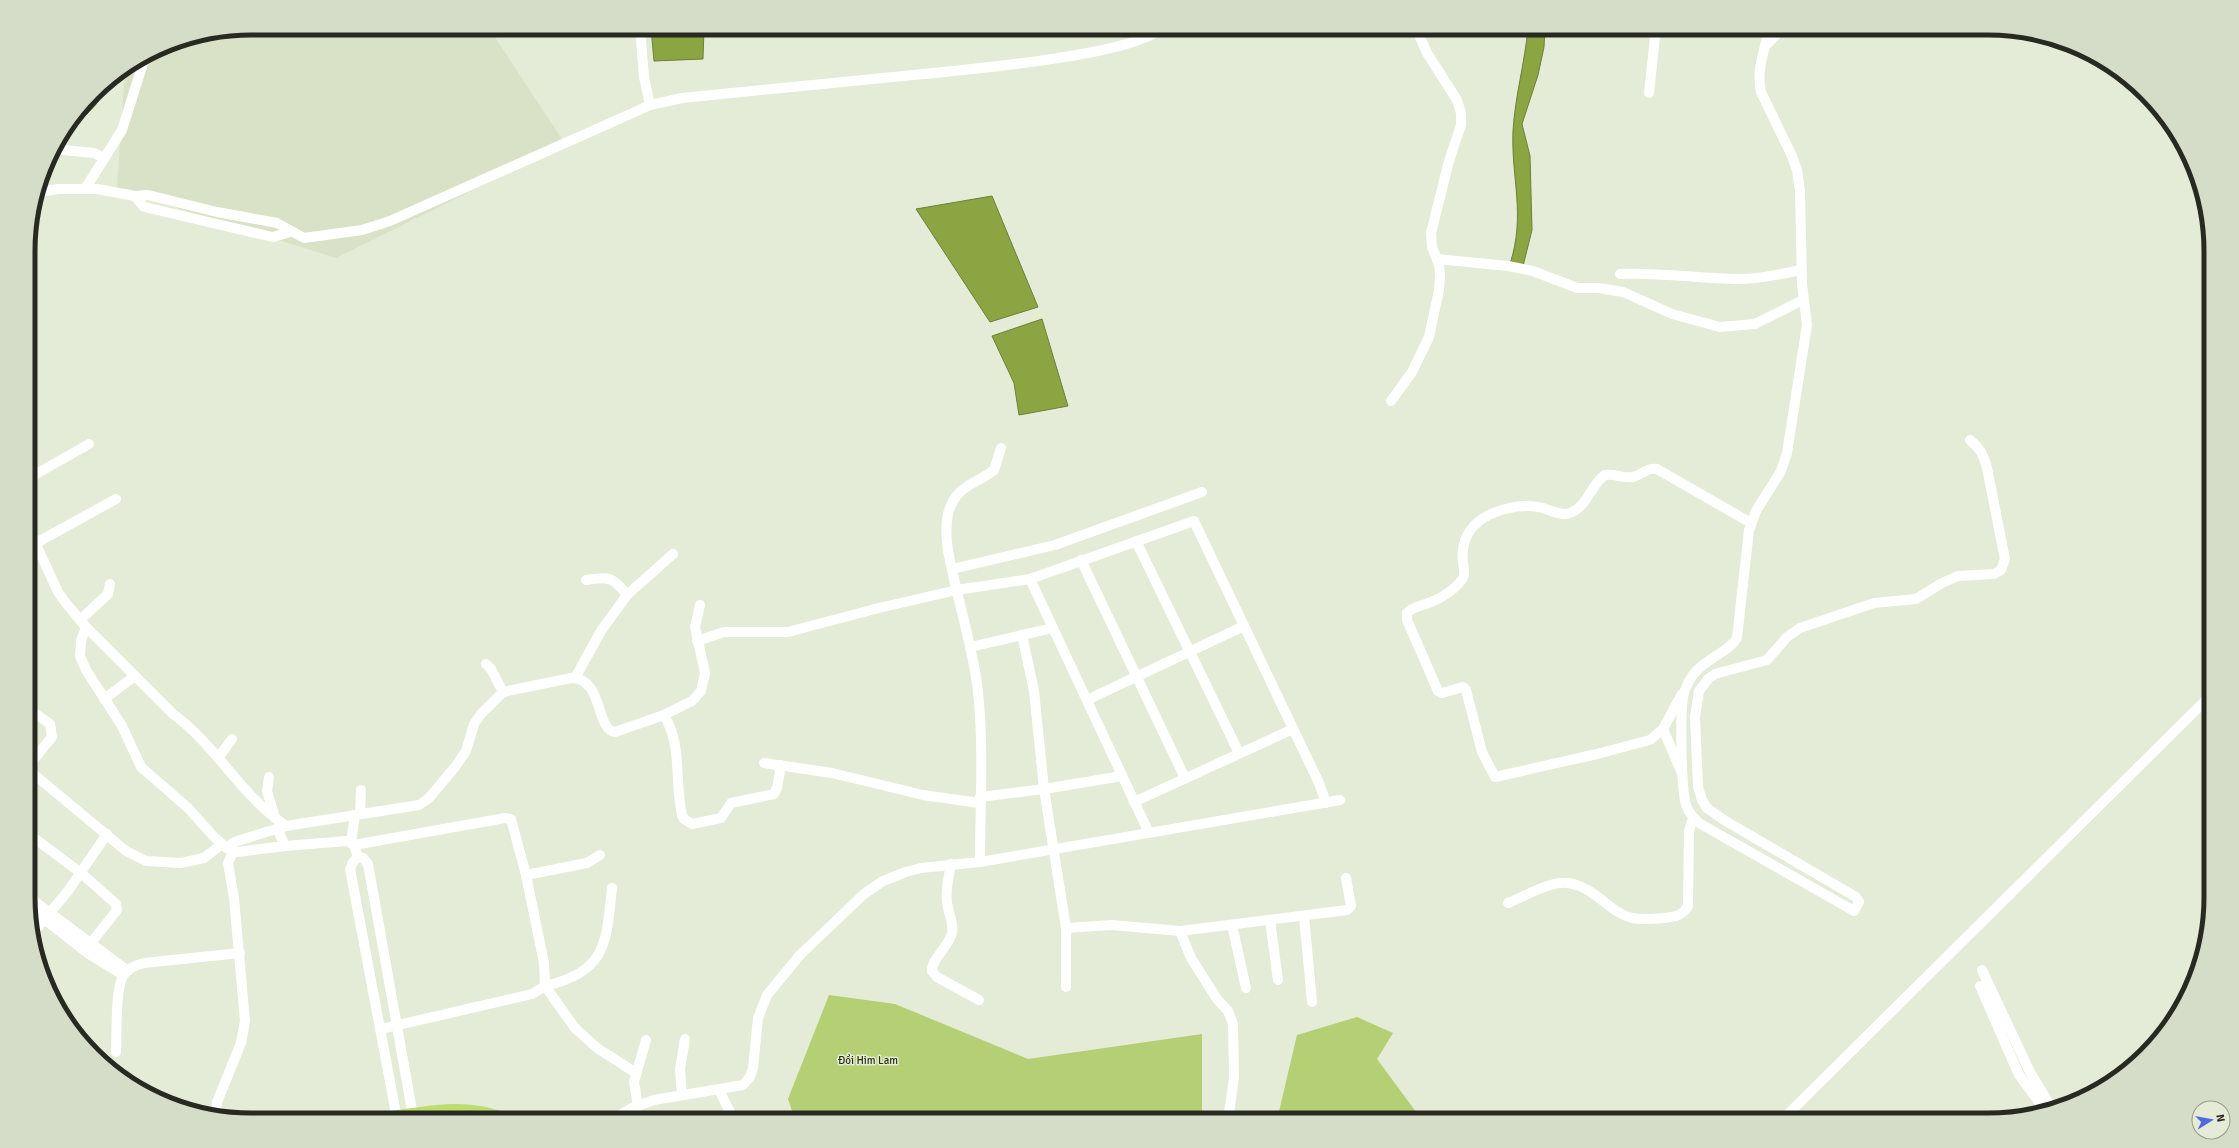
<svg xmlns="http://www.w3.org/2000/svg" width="2239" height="1148" font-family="Signika,sans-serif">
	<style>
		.built { fill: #d9e2c6 }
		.green { fill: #b5cf75 }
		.water { fill: #8ba542; stroke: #6d8038 }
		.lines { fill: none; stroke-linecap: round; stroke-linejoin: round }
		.street { stroke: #fff; stroke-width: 10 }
		.highway { stroke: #bedd6f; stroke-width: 18 }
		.labels { text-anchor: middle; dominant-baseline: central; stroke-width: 3; stroke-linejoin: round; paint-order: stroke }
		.park-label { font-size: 11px; fill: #273107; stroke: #e4ebd6 }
		.rim { fill: none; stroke: #282a22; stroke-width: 5 }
	</style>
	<rect width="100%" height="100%" fill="#e4ebd6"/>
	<!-- built -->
	<path class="built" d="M251,28H489L565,144L336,258L117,189L125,70L166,45Z"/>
	<!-- green -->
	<g class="green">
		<path d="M829,995L895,1004L1028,1059L1202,1034V1120H795L788,1099Z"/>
		<path d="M1357,1017L1393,1033L1377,1059L1422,1120H1277L1297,1035Z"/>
	</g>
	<!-- water -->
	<g class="water">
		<path d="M651,28H704L703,59L654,61Z"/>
		<path d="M1528,28H1545L1544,47L1538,75L1522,124L1530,156L1532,230L1523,266L1510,264C1526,214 1511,179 1513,131C1515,96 1525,62 1528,28Z"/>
		<path d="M113,78C102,98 91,114 72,125L104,83Z"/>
		<path d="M992,196L1038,307L990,322L916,209Z"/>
		<path d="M1042,319L1068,406L1019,415L1014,383L992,336Z"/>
	</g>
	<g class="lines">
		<!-- street -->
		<g class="street">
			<path d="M640,28L644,77L650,105"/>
			<path d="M1769,28C1765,51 1756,69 1761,92L1792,156L1797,170L1800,191L1802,284L1807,325L1787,453L1781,471L1756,511L1749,530L1737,638C1728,653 1704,659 1693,675C1688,682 1684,690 1683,698C1680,717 1681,787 1686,805C1689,813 1693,817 1699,823L1854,911L1859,902L1856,897L1724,820L1707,808L1702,800L1698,787L1695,717L1699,691L1708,679L1715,674L1767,660L1787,637L1800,628L1874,603L1916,599L1942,583L1958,576L1994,574L2001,570L2005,559L1987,468C1984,456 1980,448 1970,440"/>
			<path d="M1766,45L1783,28"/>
			<path d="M1649,93L1656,28"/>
			<path d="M53,149L94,153L104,158"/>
			<path d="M85,189L122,130L145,57"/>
			<path d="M40,192L58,189H97L135,196L148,195L217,212L277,223L304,238L362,230L390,221L637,111L650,105L682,98C752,91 822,84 893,77C940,72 1134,57 1161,28"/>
			<path d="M135,196L144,207L273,237L290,232"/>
			<path d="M1437,259L1508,266L1533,271L1577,288H1598L1623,292L1672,314L1720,327L1755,324L1803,300"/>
			<path d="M1620,274C1661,272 1700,279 1740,279C1761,279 1781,274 1801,270"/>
			<path d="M1391,401L1412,372L1429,337L1439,290L1440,276L1439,265L1432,247L1431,233L1449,161L1461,125V113L1457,100L1427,53L1416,28"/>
			<path d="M29,415L32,413"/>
			<path d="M29,478L89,444"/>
			<path d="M29,529L58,592L65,602L86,627L173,714C216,745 241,796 286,826"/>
			<path d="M1136,541L1239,753"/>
			<path d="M36,543L116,499"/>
			<path d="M1081,560L1185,778"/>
			<path d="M952,569L1055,545L1202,492"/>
			<path d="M1030,579L1149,833"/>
			<path d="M586,580C609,576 613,577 627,595"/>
			<path d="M80,620L108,594L110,584"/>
			<path d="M86,627L81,641L80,656L86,670L122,726L141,767L188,808L215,838L227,848L237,852L285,846L347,841L354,845L358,857"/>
			<path d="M1022,635L1034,691L1044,789L1066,928L1112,925L1180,931L1347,910L1351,906L1346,878"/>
			<path d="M697,641L724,632H788L879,608L957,590L1030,579L1194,521L1319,783L1326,803"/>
			<path d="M970,647L1053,628"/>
			<path d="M486,664L491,669L503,692"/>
			<path d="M575,678L601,631L627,595L673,554"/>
			<path d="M1682,694L1663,729L1650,740L1597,754L1495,777L1482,752L1466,690L1463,687L1442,693L1438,691L1407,620V613C1413,606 1423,606 1431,602C1442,598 1457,588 1463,578C1465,574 1464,568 1463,563C1461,545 1466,530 1482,519C1497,509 1520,504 1538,507C1547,508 1561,517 1570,513C1588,506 1591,484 1605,475C1615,473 1624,479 1633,477C1643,475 1646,467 1657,469L1751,523"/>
			<path d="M104,699L135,676"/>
			<path d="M1087,700L1244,626"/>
			<path d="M29,709L50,724L52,737L30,764"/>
			<path d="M664,715C683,747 674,780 682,815L684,819L692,824L721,818L731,803L774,794L777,788L781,765"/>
			<path d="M1663,729L1681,771"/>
			<path d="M218,758L232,739"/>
			<path d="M764,763L832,773L923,795L979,803"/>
			<path d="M30,771L126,851L146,861L181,863L204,858L222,844"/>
			<path d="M269,777L267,791L275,818"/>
			<path d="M980,797L1044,789L1122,776"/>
			<path d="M1134,802L1293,729"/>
			<path d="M360,814L361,790"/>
			<path d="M277,828L285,846"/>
			<path d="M30,835L81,873L116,904L117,910L91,943"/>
			<path d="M351,842L355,815"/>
			<path d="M354,845L505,818L511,819L526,875L544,963L545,986L532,994L381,1029"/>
			<path d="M227,848L234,842L286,826L419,805L429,798L455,767L466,751L474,724L481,714L503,692L571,678C604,678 595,729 615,732L664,715L692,701L701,691L705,673L695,627L700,605"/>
			<path d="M358,857L363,858L368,864L413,1116"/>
			<path d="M358,857L353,862L350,869L397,1119"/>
			<path d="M980,862C980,806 984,748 978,692C974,655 963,619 955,583C950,561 943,536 948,514C956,484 974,486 994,470L1001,448"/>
			<path d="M951,864C949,876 945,890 947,902C948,913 954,922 952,933C949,946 931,960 932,971L937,977L979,1000"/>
			<path d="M526,875L587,863L600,855"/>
			<path d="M612,888C606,944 607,971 545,986L575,1028L597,1048L636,1073"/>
			<path d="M30,898L128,971"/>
			<path d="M1508,903C1526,896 1549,881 1568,883C1596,887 1608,912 1632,918C1642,920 1654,919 1665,918C1675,917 1683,915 1688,906L1689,831L1693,818"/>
			<path d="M30,908L89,954L123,975"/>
			<path d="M1304,916L1312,1002"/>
			<path d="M1270,920L1278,980"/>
			<path d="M1232,925L1246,988"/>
			<path d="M1180,931L1191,958L1217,999L1228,1011L1233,1024L1234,1078L1228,1120"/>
			<path d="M32,934L68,891L107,834"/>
			<path d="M1982,970L2030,1072L2053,1110"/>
			<path d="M1980,986L2019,1075L2046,1111"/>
			<path d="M1066,987V928"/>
			<path d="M116,1052C117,1034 115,991 123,976C127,968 136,965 144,963L240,953"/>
			<path d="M719,1090L734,1120"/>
			<path d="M682,1095L680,1069L685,1039"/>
			<path d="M638,1106L634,1082L646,1040"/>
			<path d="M216,1115L217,1102L241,1043L245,1021L234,898L228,863L233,852"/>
			<path d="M611,1120L632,1108L654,1100L743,1085L750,1077L753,1068L758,1018L767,995L800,955L864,894L883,881L906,872L921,868L980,862L1340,800"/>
			<path d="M1782,1120L2210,696"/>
		</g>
		<!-- highway -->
		<path class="highway" d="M392,1120C427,1115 464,1107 499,1120"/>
	</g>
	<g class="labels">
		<!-- park labels -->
		<g class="park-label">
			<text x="868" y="1060">Đồi Him Lam</text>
		</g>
	</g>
	<!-- crop -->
	<path d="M0 0H2239V1148H0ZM251 35H1988A216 216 0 0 1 2204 251V897A216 216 0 0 1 1988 1113H251A216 216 0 0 1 35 897V251A216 216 0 0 1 251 35Z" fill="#d5dcc8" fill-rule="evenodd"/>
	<path class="rim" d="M251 35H1988A216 216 0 0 1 2204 251V897A216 216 0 0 1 1988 1113H251A216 216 0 0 1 35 897V251A216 216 0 0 1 251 35Z"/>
	<!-- north arrow -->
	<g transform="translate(2211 1120) rotate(79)"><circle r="19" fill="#e4ebd6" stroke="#999e8e"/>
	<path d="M0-3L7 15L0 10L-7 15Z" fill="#5468de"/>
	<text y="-6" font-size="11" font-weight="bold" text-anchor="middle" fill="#282a22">N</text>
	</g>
</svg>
